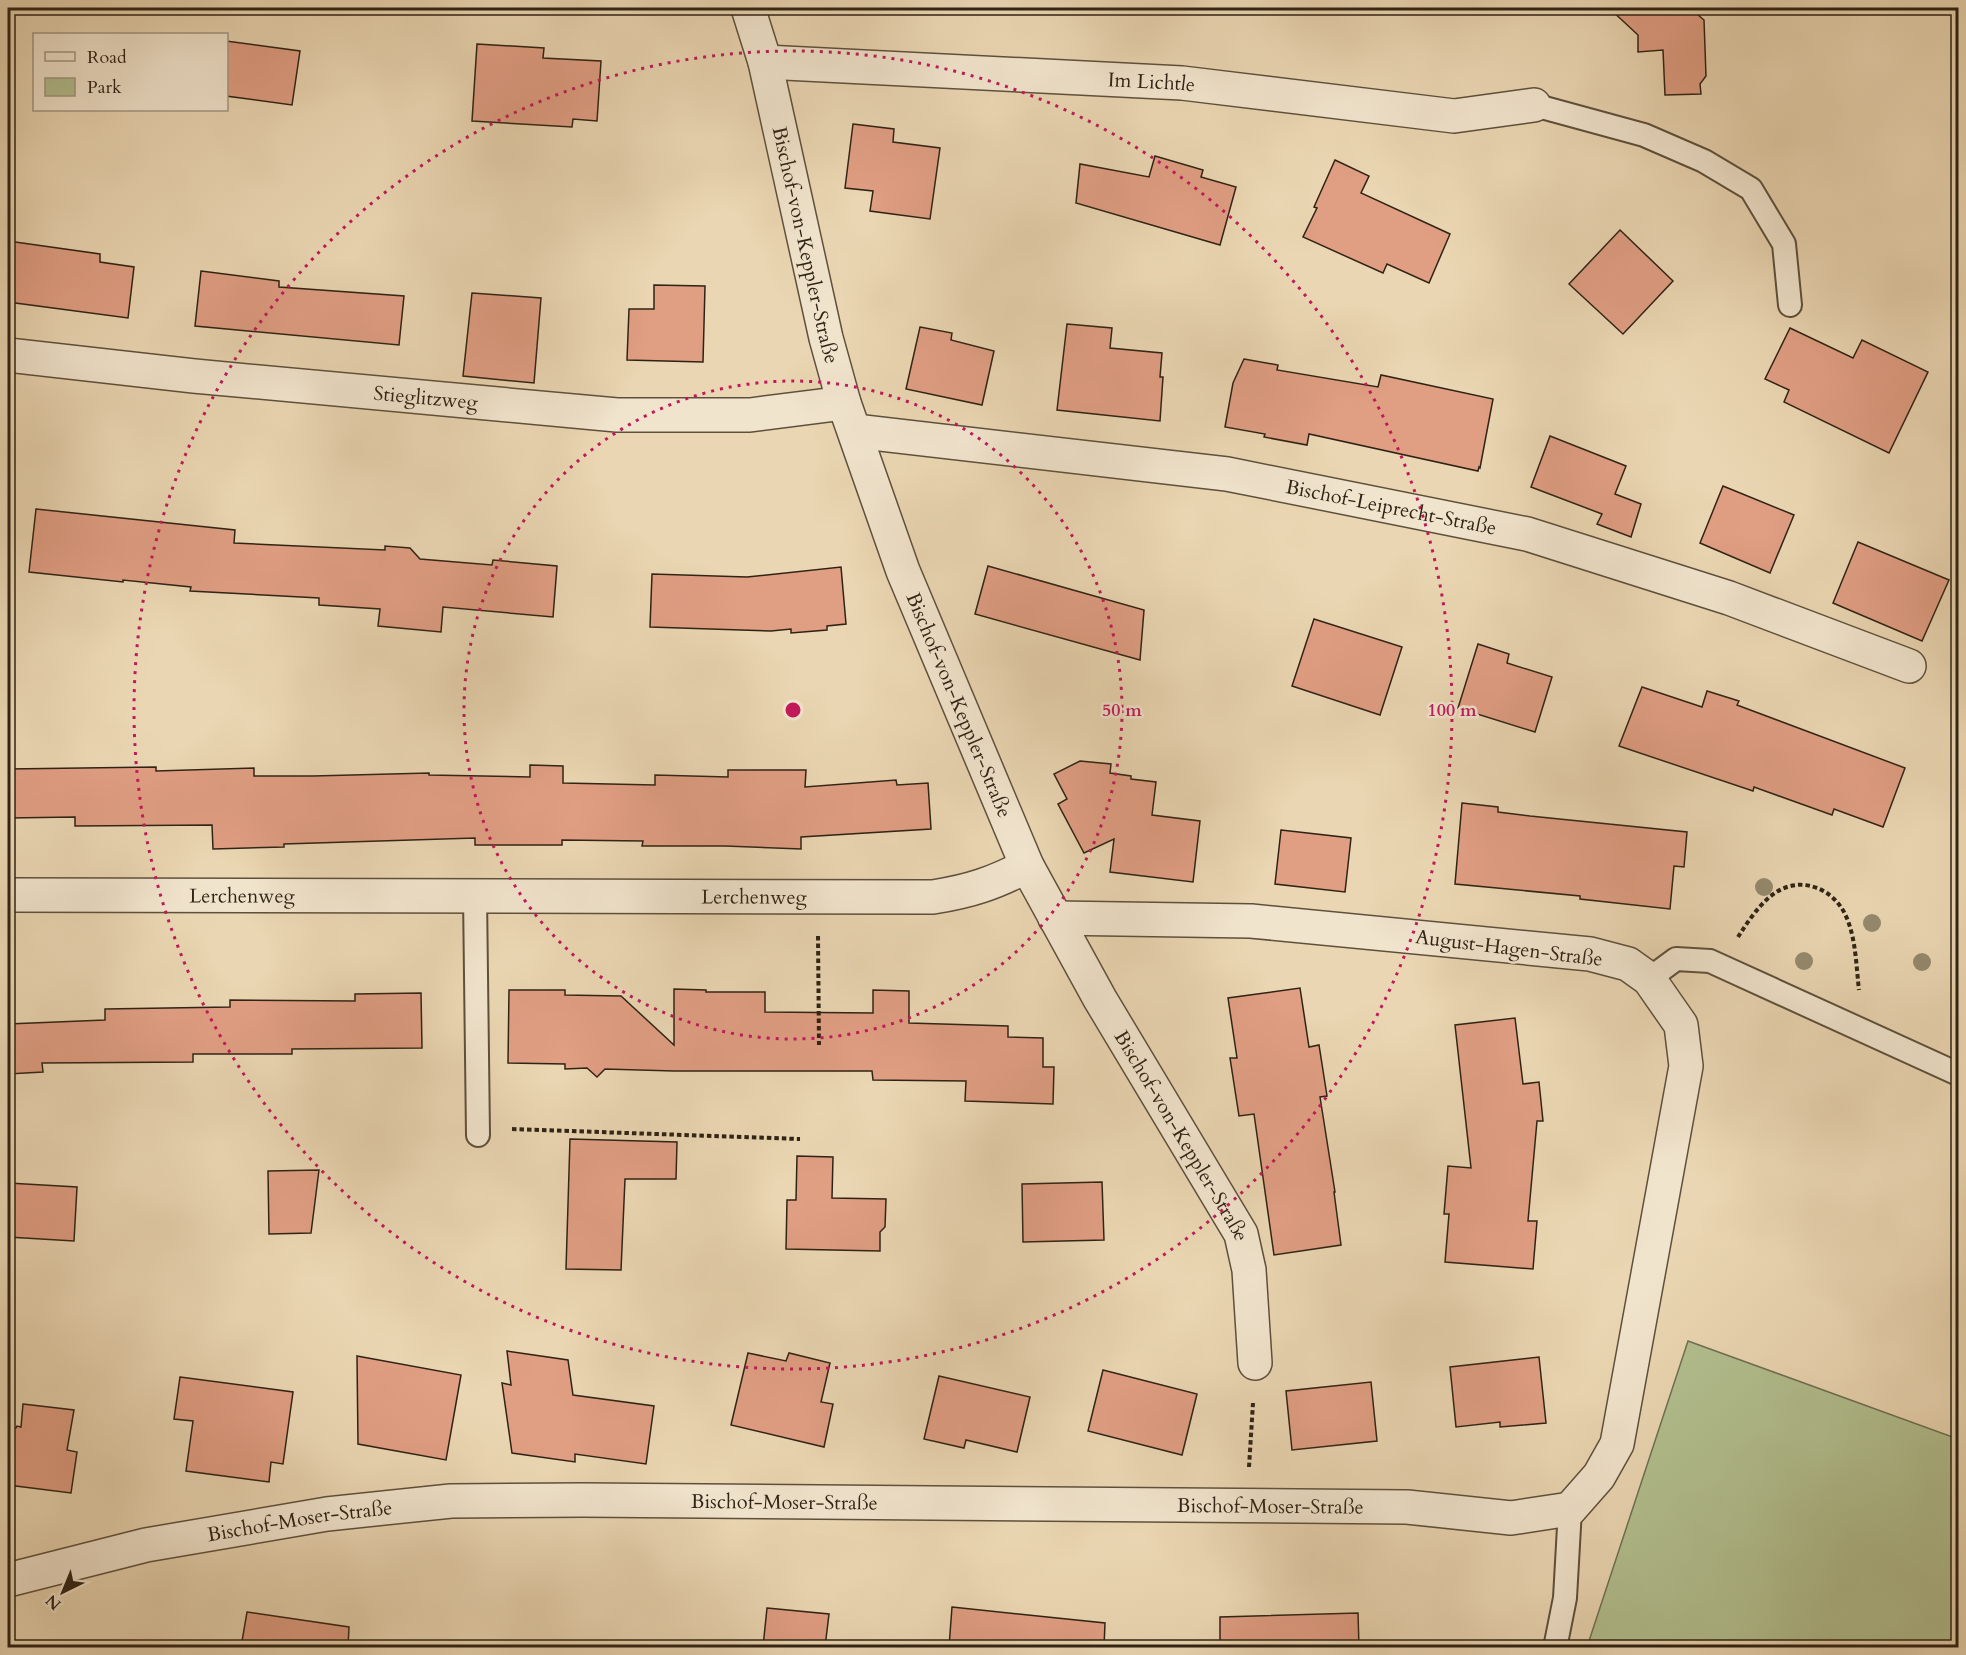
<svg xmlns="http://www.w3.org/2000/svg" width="1966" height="1655" font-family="Cardo,serif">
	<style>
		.green { fill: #b2bf8f; stroke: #707152; stroke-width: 1.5 }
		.building { fill: #e09e83; stroke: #2f2315; stroke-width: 1.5 }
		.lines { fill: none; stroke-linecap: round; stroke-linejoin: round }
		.service-casing { stroke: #5e503c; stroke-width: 26 }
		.minor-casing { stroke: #5e503c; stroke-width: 36 }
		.path { stroke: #2f2315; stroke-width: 4; stroke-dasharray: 4.5 3; stroke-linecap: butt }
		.service { stroke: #f1e4cd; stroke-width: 22 }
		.minor { stroke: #f1e4cd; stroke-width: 33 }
		.tree { fill: #95896d }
		.ring { fill: none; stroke: #c2185b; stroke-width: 3; stroke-dasharray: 3 6 }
		.labels { text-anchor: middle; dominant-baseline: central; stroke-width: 5; stroke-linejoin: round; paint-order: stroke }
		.street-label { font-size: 20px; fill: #2f2315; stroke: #f1e4cd }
		.centre { fill: #c2185b; stroke: #f1e4cd; stroke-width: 3 }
		.ring-label { font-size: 18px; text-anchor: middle; font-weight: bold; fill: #c2185b; stroke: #f1e4cd; stroke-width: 5; stroke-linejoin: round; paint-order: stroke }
	</style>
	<rect width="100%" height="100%" fill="#ead6b2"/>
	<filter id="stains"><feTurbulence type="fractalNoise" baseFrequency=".00333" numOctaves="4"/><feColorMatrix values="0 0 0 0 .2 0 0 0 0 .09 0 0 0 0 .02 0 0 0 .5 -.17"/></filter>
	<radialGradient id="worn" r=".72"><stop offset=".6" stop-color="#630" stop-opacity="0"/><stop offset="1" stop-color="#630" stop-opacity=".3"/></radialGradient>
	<!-- green -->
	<path class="green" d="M1688,1341L1958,1439V1647H1587Z"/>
	<!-- building -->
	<g class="building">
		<path d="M1609,8H1690L1704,20L1706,76L1700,84L1701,94L1665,95L1663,50L1638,52V35Z"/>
		<path d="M226,41L300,51L292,105L226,96Z"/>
		<path d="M477,44L544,48L543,58L601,61L597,121L573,119L572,127L472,121Z"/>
		<path d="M853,124L894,129L893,142L940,148L930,219L870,211L873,191L845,188Z"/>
		<path d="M1155,156L1203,170L1201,177L1236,187L1220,245L1076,203L1080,164L1149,177Z"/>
		<path d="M1335,160L1369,176L1361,193L1450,234L1429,283L1387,264L1383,273L1303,237L1317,208L1314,207Z"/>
		<path d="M1620,230L1673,281L1623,334L1569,284Z"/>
		<path d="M8,241L100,254V262L134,267L128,318L8,302Z"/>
		<path d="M201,271L279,281V287L404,296L399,345L195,326Z"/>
		<path d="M654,285L705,286L703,362L627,360L629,309H654Z"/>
		<path d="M472,293L541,298L534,383L463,376Z"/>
		<path d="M1067,324L1112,328L1110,348L1162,353L1160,377H1163L1160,421L1057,410Z"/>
		<path d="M920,327L952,333L951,340L994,351L982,405L906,389Z"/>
		<path d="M1790,328L1853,358L1862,340L1928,372L1889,453L1784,402L1789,390L1765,379Z"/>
		<path d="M1244,359L1278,365L1277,370L1378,387L1381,375L1493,399L1480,468L1479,467L1478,471L1309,434L1307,445L1264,437L1265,434L1225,427L1233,383Z"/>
		<path d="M1550,436L1626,466L1615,494L1641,504L1631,537L1597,524L1602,514L1531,487Z"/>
		<path d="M1723,486L1794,515L1770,573L1700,543Z"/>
		<path d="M36,509L235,530L234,543L385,550V546L410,548L420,559L492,565L493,560L557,566L553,617L443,607L441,632L378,626L380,609L319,605V598L190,591L191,587L123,580V582L29,572Z"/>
		<path d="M1858,542L1949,580L1922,641L1833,603Z"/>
		<path d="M988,566L1144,610L1140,660L975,614Z"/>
		<path d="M841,567L846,624L827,626V630L791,633V629L771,631L650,627L652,574L747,577Z"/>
		<path d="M1314,619L1402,647L1380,715L1292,686Z"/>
		<path d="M1478,644L1509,654L1507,663L1552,677L1535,732L1458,708Z"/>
		<path d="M1642,687L1702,707L1707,691L1739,701L1737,705L1905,768L1883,827L1834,809L1832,815L1754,787L1753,791L1619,746Z"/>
		<path d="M1080,761L1111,764L1110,773L1131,776V779L1156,782L1152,815L1200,821L1193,882L1110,872L1114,839L1084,853L1058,804L1067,799L1054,774Z"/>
		<path d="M530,765L563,766V783L655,785V775L728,777V770H806L805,787L896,780L897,785L928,783L931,829L801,837V849L725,846H642L643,841L562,840V845H475V838L284,844V847L213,849L212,825L75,826V817L8,818V769L156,767V771L254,768V776H313L429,773V775L530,777Z"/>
		<path d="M1462,803L1498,807V812L1530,816L1687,832L1684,867L1674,866L1670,909L1580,899V896L1455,884Z"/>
		<path d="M1281,830L1351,838L1345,892L1275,884Z"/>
		<path d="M1300,988L1309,1047L1319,1045L1327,1096L1320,1097L1335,1192H1334L1341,1245L1274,1255L1254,1114L1239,1116L1230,1058H1237L1228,998Z"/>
		<path d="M674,989L706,990V992H765V1012L873,1013V990L909,991V1023L1008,1026V1037L1043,1038V1067H1054L1053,1104L965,1101L966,1081L873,1080L872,1071H674L605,1069L597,1077L587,1068L565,1069V1064L508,1063L509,990H565V995L621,996L674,1045Z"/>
		<path d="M421,993L422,1048L292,1049V1054H193V1062L42,1063L43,1072L8,1074V1024L105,1020V1009L230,1007V1000L355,1001V994Z"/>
		<path d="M1515,1018L1523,1084L1539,1082L1543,1121H1537L1528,1221H1537L1533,1269L1445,1262L1449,1214H1444L1448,1166L1471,1168L1455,1025Z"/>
		<path d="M570,1139L677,1142L676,1179H625L621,1270L566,1269Z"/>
		<path d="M797,1156L833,1157L832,1198L886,1199L885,1227L880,1232V1251L786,1249L787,1200H796Z"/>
		<path d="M319,1170L311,1233L269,1234L268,1171Z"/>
		<path d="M1102,1182L1104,1240L1023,1242L1022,1184Z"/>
		<path d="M8,1183L77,1187L74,1241L8,1237Z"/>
		<path d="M507,1351L568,1360L573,1395L654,1406L646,1464L575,1454V1462L512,1453L502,1383L511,1385Z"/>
		<path d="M748,1353L786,1361L789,1353L830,1363L821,1402L833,1404L824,1447L731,1425Z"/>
		<path d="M357,1356L461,1375L446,1460L358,1444Z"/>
		<path d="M1539,1357L1546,1423L1500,1427V1422L1456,1427L1450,1367Z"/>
		<path d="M1103,1370L1197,1394L1182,1455L1088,1431Z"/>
		<path d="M939,1376L1030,1397L1017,1452L966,1440L964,1448L924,1439Z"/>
		<path d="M180,1377L293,1392L283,1464L271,1462L269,1482L186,1471L193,1421L174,1419Z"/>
		<path d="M1371,1382L1377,1441L1292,1450L1286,1391Z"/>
		<path d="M23,1404L74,1410L67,1450L77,1452L71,1493L8,1485V1427L16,1428L17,1426L21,1427Z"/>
		<path d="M952,1607L1105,1623L1104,1647H949Z"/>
		<path d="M767,1608L829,1614L825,1647H763Z"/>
		<path d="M247,1612L349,1627L348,1647H241Z"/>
		<path d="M1358,1613L1359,1647H1220V1617Z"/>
	</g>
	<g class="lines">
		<!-- service casing -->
		<g class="service-casing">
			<g id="service">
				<path d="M1534,105L1644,135L1704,161L1751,189L1784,244L1790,305"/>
				<path d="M475,895L478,1135"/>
				<path d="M1649,979L1676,959L1710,961L1958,1074"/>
				<path d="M1555,1648L1565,1598L1570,1509"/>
			</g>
		</g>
		<!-- minor casing -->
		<g class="minor-casing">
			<g id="minor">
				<path id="s1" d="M748,8L765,62L826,338L844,403L903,571L1027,866L1100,999L1241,1234L1249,1270L1255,1363"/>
				<path id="s2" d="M765,62L1182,83L1454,116L1534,105"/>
				<path id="s3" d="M8,355L194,376L617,415H750L844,403"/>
				<path id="s4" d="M855,431L1227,474L1527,534L1729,598L1909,666"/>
				<path id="s5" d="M8,895L933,897C971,891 994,883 1027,866"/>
				<path id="s6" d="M8,1580L146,1545L327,1514L451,1501L583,1500L1407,1507L1511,1518L1570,1509L1599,1476L1617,1444L1686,1066L1681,1025L1649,979L1628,964L1590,954L1251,921L1055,918"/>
			</g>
		</g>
		<!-- path -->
		<g class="path">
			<path d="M818,936L819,1045"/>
			<path d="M1738,937C1756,909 1779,874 1817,888C1828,892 1838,901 1844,912C1856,935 1856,965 1859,990"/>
			<path d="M512,1129L800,1139"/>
			<path d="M1249,1467L1253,1403"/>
		</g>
		<!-- service -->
		<use href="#service" class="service"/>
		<!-- minor -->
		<use href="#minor" class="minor"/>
	</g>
	<!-- trees -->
	<g class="tree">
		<circle cx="1764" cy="887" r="9"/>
		<circle cx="1872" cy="923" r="9"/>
		<circle cx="1804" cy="961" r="9"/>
		<circle cx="1922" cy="962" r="9"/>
	</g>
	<!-- distance rings -->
	<g class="ring">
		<circle cx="793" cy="710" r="329"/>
		<circle cx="793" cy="710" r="659"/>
	</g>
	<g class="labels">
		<!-- street labels -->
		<g class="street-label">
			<text stroke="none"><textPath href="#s2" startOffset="387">Im Lichtle</textPath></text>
			<text stroke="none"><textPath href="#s1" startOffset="244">Bischof-von-Keppler-Straße</textPath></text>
			<text stroke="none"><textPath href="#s3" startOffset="420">Stieglitzweg</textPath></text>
			<text stroke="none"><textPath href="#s4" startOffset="542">Bischof-Leiprecht-Straße</textPath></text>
			<text stroke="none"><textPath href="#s1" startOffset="730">Bischof-von-Keppler-Straße</textPath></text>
			<text stroke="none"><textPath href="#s5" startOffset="234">Lerchenweg</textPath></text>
			<text stroke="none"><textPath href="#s5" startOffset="746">Lerchenweg</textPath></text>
			<text transform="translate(1509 948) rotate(7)">August-Hagen-Straße</text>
			<text stroke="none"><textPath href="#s1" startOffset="1216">Bischof-von-Keppler-Straße</textPath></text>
			<text stroke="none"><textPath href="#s6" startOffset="784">Bischof-Moser-Straße</textPath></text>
			<text stroke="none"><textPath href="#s6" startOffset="1270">Bischof-Moser-Straße</textPath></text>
			<text stroke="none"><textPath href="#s6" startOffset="298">Bischof-Moser-Straße</textPath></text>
		</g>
	</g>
	<circle cx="793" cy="710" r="9" class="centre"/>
	<g class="ring-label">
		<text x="1122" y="716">50 m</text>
		<text x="1452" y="716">100 m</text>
	</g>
	<!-- margin -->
	<rect width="1966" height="1655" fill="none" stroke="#ead6b2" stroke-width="30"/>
	<rect x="9" y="9" width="1948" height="1637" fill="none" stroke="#2f2315" stroke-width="3"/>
	<rect x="15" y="15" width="1936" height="1625" fill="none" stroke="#2f2315" stroke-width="1.5"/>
	<!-- legend -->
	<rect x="33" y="33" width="195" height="78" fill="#f1e4cd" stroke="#a39783" stroke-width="1.5"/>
	<rect x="45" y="52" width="30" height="9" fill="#f1e4cd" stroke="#a39783" stroke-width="1.5"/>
	<text x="87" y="63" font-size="18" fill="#2f2315">Road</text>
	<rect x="45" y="78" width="30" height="18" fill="#b2bf8f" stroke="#a39783" stroke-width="1.5"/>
	<text x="87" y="93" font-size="18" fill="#2f2315">Park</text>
	<!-- north arrow -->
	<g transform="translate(63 1592) rotate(223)" stroke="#f1e4cd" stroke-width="4.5" paint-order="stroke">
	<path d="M0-4.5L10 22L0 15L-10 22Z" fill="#2f2315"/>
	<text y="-9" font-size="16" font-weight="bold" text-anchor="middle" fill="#2f2315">N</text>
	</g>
	<rect width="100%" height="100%" filter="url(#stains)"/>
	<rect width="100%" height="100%" fill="url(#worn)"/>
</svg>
